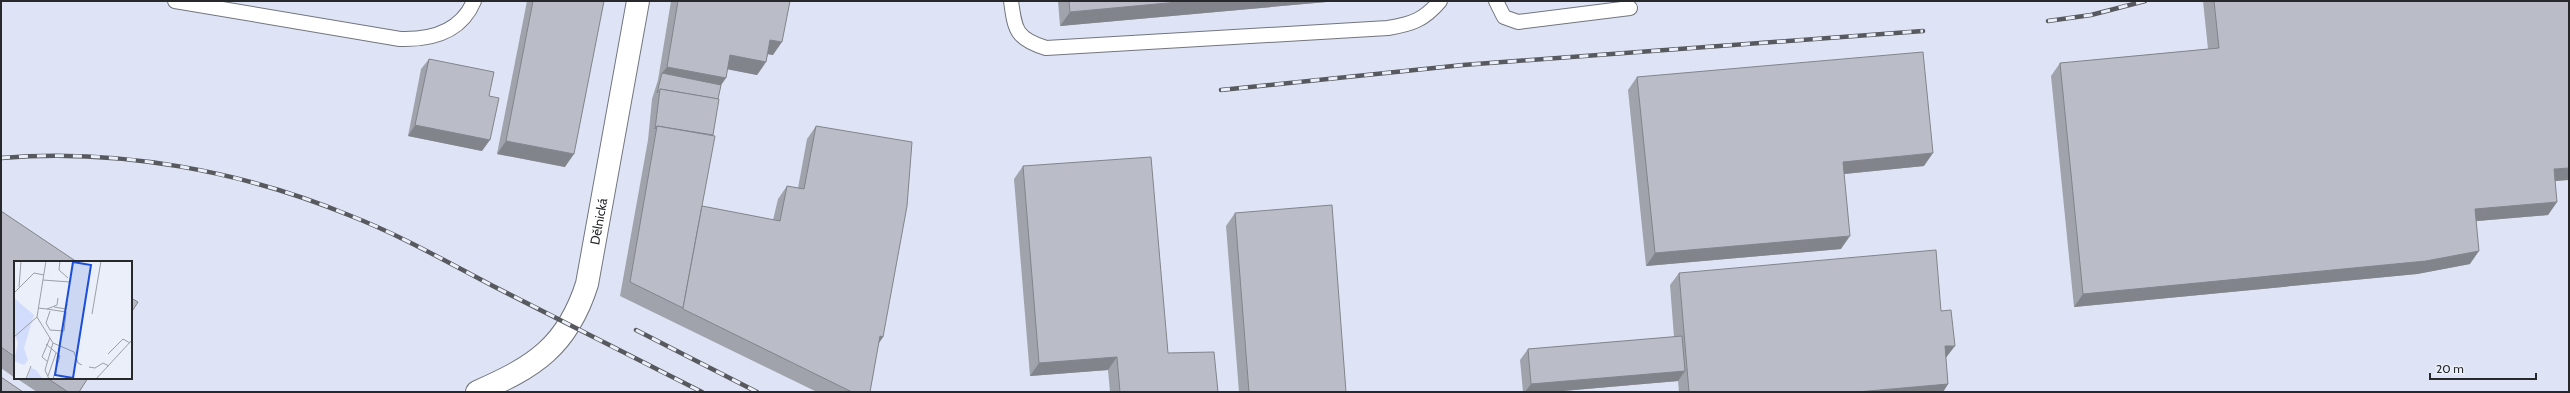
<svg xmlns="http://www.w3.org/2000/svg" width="2570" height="393" font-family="Cabin,sans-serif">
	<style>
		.built { fill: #dee4f5; fill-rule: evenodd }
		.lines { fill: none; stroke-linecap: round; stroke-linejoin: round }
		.lane-casing { stroke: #72757e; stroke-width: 16 }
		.street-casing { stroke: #72757e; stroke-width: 24 }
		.lane { stroke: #fff; stroke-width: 14 }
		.street { stroke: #fff; stroke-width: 22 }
		.rail-casing { stroke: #57595e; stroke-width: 4.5 }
		.rail { stroke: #ebeff9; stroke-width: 3; stroke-dasharray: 9; stroke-linecap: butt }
		.wall { fill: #a0a3ab }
		.shaded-wall { fill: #82848b }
		.building { fill: #babdc7; stroke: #82848b }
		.labels { text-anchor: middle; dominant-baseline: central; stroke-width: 4; stroke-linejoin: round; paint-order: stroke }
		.street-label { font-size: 13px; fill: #26282b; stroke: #ebeff9 }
		.inset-road { fill: none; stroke: #9c9fa7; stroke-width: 1 }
		.view { fill: #1d4ed8; fill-opacity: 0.15; stroke: #1d4ed8; stroke-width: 2 }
		.inset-edge { fill: none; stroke: #26282b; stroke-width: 2 }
	</style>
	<rect width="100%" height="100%" fill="#ebeff9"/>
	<!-- built -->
	<path class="built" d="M1,1H2569V392H1ZM15,262H131V378H15Z"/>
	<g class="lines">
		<!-- lane casing -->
		<g class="lane-casing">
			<g id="lane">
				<path d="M175,1L400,39C431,40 461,32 474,1"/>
				<path d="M1011,1C1015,30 1016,39 1046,48L1388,28C1412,24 1424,20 1440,1"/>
				<path d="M1496,1L1504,17L1518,22L1630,8"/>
			</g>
		</g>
		<!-- street casing -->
		<g class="street-casing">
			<g id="street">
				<path id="s1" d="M477,392C534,367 567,347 587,284L638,1"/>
			</g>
		</g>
		<!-- lane -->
		<use href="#lane" class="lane"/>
		<!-- street -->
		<use href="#street" class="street"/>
		<!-- rail casing -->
		<g class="rail-casing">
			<g id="rail">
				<path d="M2048,21L2091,15L2145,1"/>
				<path d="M1221,90L1463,65L1923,31"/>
				<path d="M1,158C118,148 243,171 351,216C400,235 447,262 493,286C563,321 632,357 702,392"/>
				<path d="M636,330L757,392"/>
			</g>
		</g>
		<!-- rail -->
		<use href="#rail" class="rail"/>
	</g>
	<!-- wall -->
	<g class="wall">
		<path d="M527,1H604L565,167L497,154Z"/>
		<path d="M671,1H790L773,55L768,54L766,62L757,75L727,69L721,85L718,99L702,206L773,220L778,199L787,186L798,188L807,139L816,126L883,337L878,344L870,392H817L620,296L648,140L652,99L658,80Z"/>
		<path d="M1058,1H1338L1060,26Z"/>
		<path d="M2203,1H2569L2555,181L2557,202L2548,215L2476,221L2470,264L2417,274L2074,307L2051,76L2060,63L2208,49Z"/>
		<path d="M429,59L489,96L482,151L408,136L421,69Z"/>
		<path d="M1637,77L1924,166L1844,174L1841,249L1646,266L1628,90Z"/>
		<path d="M1023,166L1168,353L1218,392H1110L1108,370L1030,376L1014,179Z"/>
		<path d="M1,211L15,262V378L1,368Z"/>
		<path d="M1235,213L1346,392H1239L1226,226Z"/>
		<path d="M1679,273L1941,311L1948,384L1943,392H1679L1678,381L1551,392H1523L1520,360L1528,349L1674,337L1670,285Z"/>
		<path d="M16,378H88L79,392H37Z"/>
	</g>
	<!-- shaded-wall -->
	<g class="shaded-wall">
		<path d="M1189,1H1338L1060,26L1070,12Z"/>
		<path d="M770,40L782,42L773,55L761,53Z"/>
		<path d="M730,55L766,62L757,75L721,68Z"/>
		<path d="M667,67L726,78L717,91L662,73Z"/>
		<path d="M415,125L490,140L482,151L408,136Z"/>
		<path d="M506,141L574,154L565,167L497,154Z"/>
		<path d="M1933,153L1924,166L1834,175L1843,162Z"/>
		<path d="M2569,168V180L2545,182L2554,169Z"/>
		<path d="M2557,202L2548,215L2466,222L2475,209Z"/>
		<path d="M1850,236L1841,249L1646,266L1655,253Z"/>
		<path d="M2479,251L2470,264L2417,274L2074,307L2083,294Z"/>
		<path d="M880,336L883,337L874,350Z"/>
		<path d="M1945,346H1955L1945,359Z"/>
		<path d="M1117,357L1108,370L1030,376L1039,363Z"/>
		<path d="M1685,371L1678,381L1551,392H1525L1531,384Z"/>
		<path d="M1948,384L1943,392H1857Z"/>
	</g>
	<!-- building -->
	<g class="building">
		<path d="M533,1H604L574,154L506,141Z"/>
		<path d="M678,1H790L782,42L770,40L766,62L730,55L726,78L667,67Z"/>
		<path d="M1069,1H1189L1070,12Z"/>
		<path d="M2214,1H2569V168L2554,169L2557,202L2475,209L2479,251L2426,261L2083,294L2060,63L2219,48Z"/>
		<path d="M1923,52L1933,153L1843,162L1850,236L1655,253L1637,77Z"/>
		<path d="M429,59L494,72L489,96L499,98L490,140L415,125Z"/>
		<path d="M662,73L721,85L718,99L660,89L657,93Z"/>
		<path d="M660,89L719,99L713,135L657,126L655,129Z"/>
		<path d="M657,126L715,136L683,308L630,282Z"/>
		<path d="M816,126L912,142L907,206L883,337L880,336L870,392H852L683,309V308L702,206L780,221L787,186L804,189Z"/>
		<path d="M1151,157L1168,353L1214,352L1218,392H1120L1117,357L1039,363L1023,166Z"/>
		<path d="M1332,205L1346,392H1249L1235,213Z"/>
		<path d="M1,211L77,262H15V357L1,347Z"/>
		<path d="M1936,250L1941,311L1951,310L1955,346H1945L1948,384L1857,392H1689L1679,273Z"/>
		<path d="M131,298L138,302L131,313Z"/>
		<path d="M1682,336L1685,371L1531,384L1528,349Z"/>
		<path d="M1,377L23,392H1Z"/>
		<path d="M47,378H88L79,392H68Z"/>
	</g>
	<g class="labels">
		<!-- street labels -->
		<g class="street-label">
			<text stroke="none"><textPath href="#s1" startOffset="224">Dělnická</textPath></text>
		</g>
	</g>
	<!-- overview -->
	<g transform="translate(14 261)">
		<rect width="118" height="118" fill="#ebeff9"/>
		<path d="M17,107L22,109L29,118H13Z" fill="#d2ddfd"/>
		<path d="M0,37L20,54L10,87L14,99L10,104L0,100L4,82L0,71Z" fill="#d2ddfd"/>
		<path class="inset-road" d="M32,0L23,56L39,82L60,91L64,102L68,104M46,0L45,9L54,17M29,19L56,21M5,26L7,0M0,32L20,12L30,14M40,46L52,48L53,43M24,47L33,48L43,44L44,37M33,48L52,51L50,70L36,69L32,62L36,50M78,53L87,0M0,76L23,56M32,83L46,95L39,118M94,93L109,78L116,82M34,101L28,96L36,77M75,106L81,107L89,102L95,105M34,115L42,92M12,118L17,105M35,118L31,109L39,82M82,118L118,79"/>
		<path class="view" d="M59,1L77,4L59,117L41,114Z"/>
		<rect width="118" height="118" class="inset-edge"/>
	</g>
	<!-- border -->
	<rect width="2570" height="393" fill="none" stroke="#26282b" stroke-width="4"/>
	<!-- scale -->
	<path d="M2430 373v6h106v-6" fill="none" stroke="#26282b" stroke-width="2"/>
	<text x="2436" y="373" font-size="12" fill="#26282b" stroke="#ebeff9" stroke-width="3" paint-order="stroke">20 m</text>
</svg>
